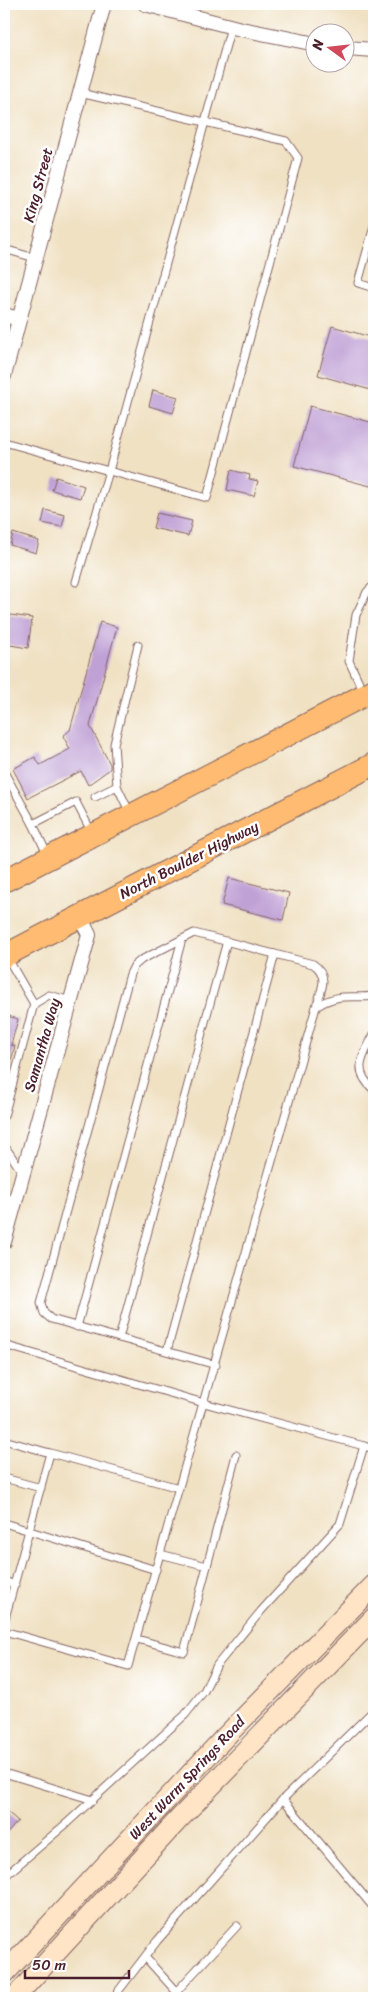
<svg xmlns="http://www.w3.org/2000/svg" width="378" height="2002" font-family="Sriracha,sans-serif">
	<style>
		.building { fill: #c0a1d5 }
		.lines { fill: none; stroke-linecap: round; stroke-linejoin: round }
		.lane-casing { stroke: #846360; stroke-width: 9 }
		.street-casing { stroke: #846360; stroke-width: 16 }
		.secondary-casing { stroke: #846360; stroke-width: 22 }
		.primary-casing { stroke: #846360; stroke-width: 24 }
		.lane { stroke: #fff; stroke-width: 7 }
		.street { stroke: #fff; stroke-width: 14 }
		.secondary { stroke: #ffe4c6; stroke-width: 20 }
		.primary { stroke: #febb71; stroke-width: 22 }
		.labels { text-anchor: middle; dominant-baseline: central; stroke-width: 5; stroke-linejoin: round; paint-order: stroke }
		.street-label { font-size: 15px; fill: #4a1f2b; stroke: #fff }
	</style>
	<rect width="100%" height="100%" fill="#fff"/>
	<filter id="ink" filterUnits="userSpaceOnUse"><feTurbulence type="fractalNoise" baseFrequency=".02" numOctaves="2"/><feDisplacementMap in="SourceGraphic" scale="10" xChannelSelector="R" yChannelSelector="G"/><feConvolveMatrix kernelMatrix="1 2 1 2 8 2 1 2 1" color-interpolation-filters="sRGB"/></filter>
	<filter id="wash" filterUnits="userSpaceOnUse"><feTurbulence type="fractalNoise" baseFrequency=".0096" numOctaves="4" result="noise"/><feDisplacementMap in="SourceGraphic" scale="20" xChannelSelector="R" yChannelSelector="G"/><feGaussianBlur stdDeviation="1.12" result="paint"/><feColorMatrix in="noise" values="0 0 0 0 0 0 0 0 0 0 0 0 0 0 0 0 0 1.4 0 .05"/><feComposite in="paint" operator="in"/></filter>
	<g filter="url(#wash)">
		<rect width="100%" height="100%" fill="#f0e1c3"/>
		<g id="blocks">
			<!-- building -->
			<g class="building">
				<path d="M332,326L374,338V391L318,375Z"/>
				<path d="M153,390L178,397L173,413L149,406Z"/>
				<path d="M310,406L374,423V487L294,466Z"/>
				<path d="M231,470L250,475L249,479L258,481L254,496L227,490Z"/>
				<path d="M56,477L84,486L80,498L52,490Z"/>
				<path d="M45,510L65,515L62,527L42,523Z"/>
				<path d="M157,513L192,521L188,536L153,528Z"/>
				<path d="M13,533L39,541L36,553L10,545Z"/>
				<path d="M4,614L32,618L28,648L4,644Z"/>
				<path d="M100,622L117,627L90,726L110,764V769L88,785L81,771L28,798L13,769L35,757L40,765L70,749L63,736L70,730Z"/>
				<path d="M229,878L289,893L283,920L222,905Z"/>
				<path d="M4,1015L18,1019L11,1045L15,1046L7,1076L4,1075Z"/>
				<path d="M4,1809L18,1821L4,1837Z"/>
			</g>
		</g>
	</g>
	<g filter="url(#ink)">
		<use href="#blocks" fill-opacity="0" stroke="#846360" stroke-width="1"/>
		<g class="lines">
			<!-- lane casing -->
			<g class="lane-casing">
				<g id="lane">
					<path d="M374,226L358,283L374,288"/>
					<path d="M4,249L35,258"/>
					<path d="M4,442L207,498L298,158L286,141L80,93"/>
					<path d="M76,582L109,471L231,27"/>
					<path d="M364,693L349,661L356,615L367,592L374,585"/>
					<path d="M4,772L33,824"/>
					<path d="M117,786L114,744L138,645"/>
					<path d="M95,797L117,786L130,813"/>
					<path d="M48,856L33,824L76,802L92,833"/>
					<path d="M34,1004L49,995L71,1001"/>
					<path d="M316,1007C338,992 350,999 374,996"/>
					<path d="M374,1034C363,1057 351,1070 374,1090"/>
					<path d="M4,1116L34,1004L7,957"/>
					<path d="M4,1145L22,1172"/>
					<path d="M77,1327L182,939"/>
					<path d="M119,1338L227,941"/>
					<path d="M4,1345L204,1403L364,1446"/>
					<path d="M167,1351L275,954"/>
					<path d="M4,1440L50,1453"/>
					<path d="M4,1478L41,1488"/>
					<path d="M4,1523L156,1570"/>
					<path d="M160,1554L207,1566L236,1455"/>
					<path d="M4,1581L15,1585"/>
					<path d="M4,1622L50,1453L179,1488"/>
					<path d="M4,1631L128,1666L316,1007C321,991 330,975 313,964L194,933L141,960L134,966L130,974L41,1303L44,1313L51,1319L216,1365"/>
					<path d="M137,1639L184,1652L207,1566"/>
					<path d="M4,1773L93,1800"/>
					<path d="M283,1799L374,1710"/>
					<path d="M4,1877L67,1823L185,1715L204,1691L217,1665L261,1611L340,1524L364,1446L374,1449"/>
					<path d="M145,1957L182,1998"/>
					<path d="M176,1992L237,1926"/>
					<path d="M113,1998L157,1941L283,1799L374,1908"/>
				</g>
			</g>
			<!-- street casing -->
			<g class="street-casing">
				<g id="street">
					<path d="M145,4L241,29L316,44"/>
					<path d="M346,48L374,50"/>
					<path d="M4,315L19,319"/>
					<path d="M4,376L104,4"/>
					<path d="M4,1242L89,935L80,916"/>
				</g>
			</g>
			<!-- secondary casing -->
			<g class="secondary-casing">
				<g id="secondary">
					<path d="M4,1974L224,1738L374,1585"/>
					<path d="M14,1998L179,1819L374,1618"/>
				</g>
			</g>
			<!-- primary casing -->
			<g class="primary-casing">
				<g id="primary">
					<path d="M4,881L374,690"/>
					<path d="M4,956L374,764"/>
				</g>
			</g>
			<!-- lane -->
			<use href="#lane" class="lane"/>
			<!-- street -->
			<use href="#street" class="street"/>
			<!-- secondary -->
			<use href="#secondary" class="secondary"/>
			<!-- primary -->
			<use href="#primary" class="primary"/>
		</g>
	</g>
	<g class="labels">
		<!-- street labels -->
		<g class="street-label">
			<text transform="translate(38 185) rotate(-75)">King Street</text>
			<text transform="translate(189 860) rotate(-27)">North Boulder Highway</text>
			<text transform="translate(42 1045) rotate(-74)">Samantha Way</text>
			<text transform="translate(187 1778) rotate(-47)">West Warm Springs Road</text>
		</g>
	</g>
	<!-- margin -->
	<rect width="378" height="2002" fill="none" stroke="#fff" stroke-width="20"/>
	<!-- north arrow -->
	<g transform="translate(330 48) rotate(285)"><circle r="24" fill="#ffffff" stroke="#b7a5aa"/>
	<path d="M0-4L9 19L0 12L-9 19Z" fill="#d1495b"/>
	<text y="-8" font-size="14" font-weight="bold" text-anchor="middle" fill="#4a1f2b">N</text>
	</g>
	<!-- scale -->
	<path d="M25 1970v8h104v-8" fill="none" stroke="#4a1f2b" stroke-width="2.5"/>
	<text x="32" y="1970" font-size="15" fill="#4a1f2b" stroke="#ffffff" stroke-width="4" paint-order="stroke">50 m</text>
</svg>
